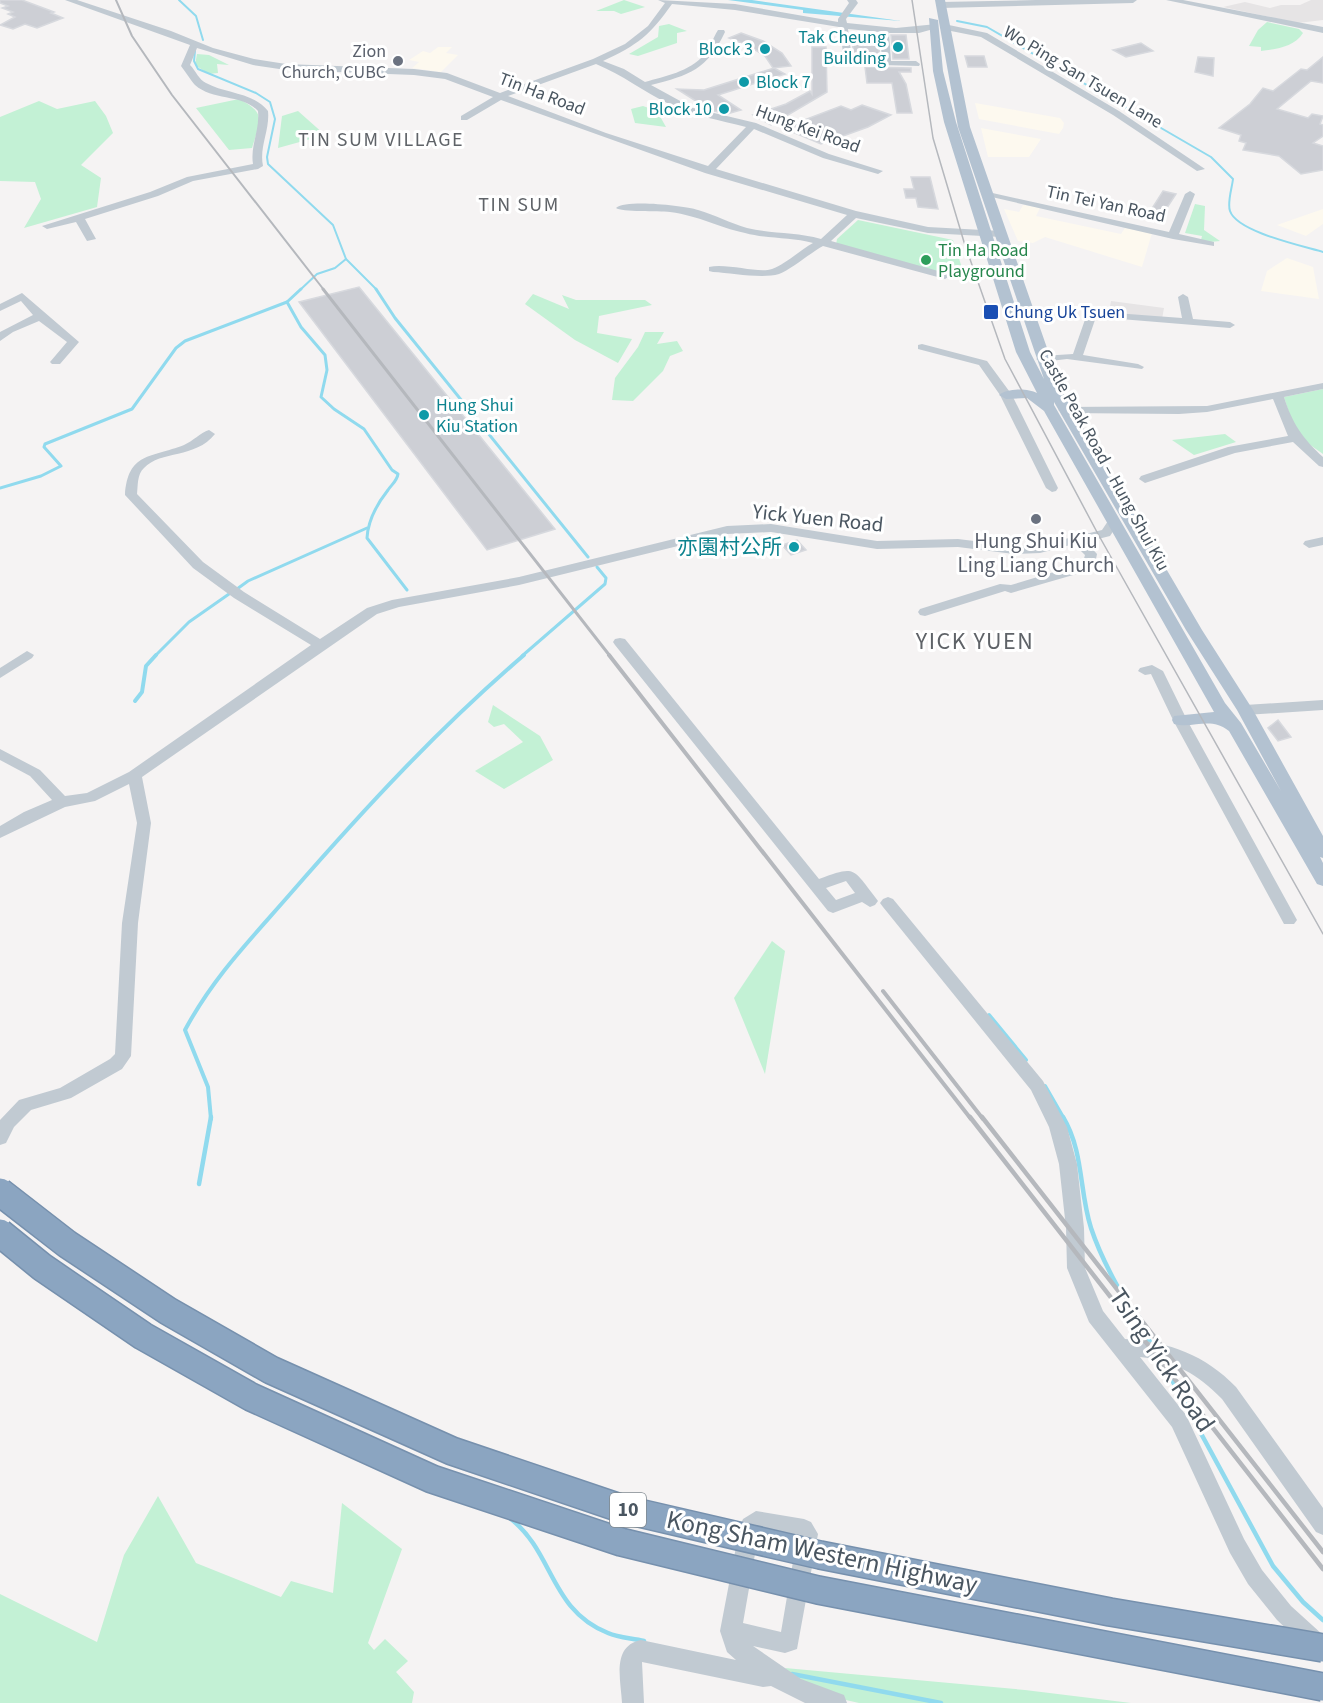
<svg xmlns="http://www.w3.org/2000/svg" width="1323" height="1703" font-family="'Source Sans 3','Noto Sans SC',sans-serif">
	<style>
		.commercial { fill: #fdf9ef }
		.education { fill: #e6e4e5 }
		.green { fill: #c3f1d5 }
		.water { fill: #90daee }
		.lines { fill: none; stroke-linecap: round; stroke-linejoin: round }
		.stream-far3 { stroke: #90daee; stroke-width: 2 }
		.stream-far2 { stroke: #90daee; stroke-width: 3 }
		.stream-far1 { stroke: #90daee; stroke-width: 4 }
		.stream { stroke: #90daee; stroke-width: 4.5 }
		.building { fill: #cdcfd5; stroke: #d7d9de; stroke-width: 1.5 }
		.minor { fill: #c1cad2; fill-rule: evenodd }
		.major { fill: #b3c2d1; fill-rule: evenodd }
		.tram { stroke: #b5b8bd; stroke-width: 1.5 }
		.rail-far3 { stroke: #b5b8bd; stroke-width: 2 }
		.rail-far2 { stroke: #b5b8bd; stroke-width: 3 }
		.rail-far1 { stroke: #b5b8bd; stroke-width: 4 }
		.rail { stroke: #b5b8bd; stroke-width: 4.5 }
		.highway-bridge-casing { stroke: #7690ad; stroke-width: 30; stroke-linecap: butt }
		.highway-bridge { stroke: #8ba5c1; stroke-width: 27 }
		.culture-dot { fill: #0f9aa8; stroke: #fff; stroke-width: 2 }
		.worship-dot { fill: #6b7280; stroke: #fff; stroke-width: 2 }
		.leisure-dot { fill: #2e9e5b; stroke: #fff; stroke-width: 2 }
		.transit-dot { fill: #1a4fb4; stroke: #fff; stroke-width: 2 }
		.labels { text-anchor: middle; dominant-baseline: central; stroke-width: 6; stroke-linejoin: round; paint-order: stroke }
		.far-culture-label { font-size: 18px; fill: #0d838f; stroke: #fff; text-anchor: end }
		.far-worship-label { font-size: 18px; fill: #5b616d; stroke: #fff; text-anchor: end }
		.far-street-label { font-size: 18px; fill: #4a5661; stroke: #fff }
		.far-leisure-label { font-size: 18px; fill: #27864d; stroke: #fff; text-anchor: start }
		.far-transit-label { font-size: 18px; fill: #164399; stroke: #fff; text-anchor: start }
		.far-quarter-label { font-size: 20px; letter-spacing: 1.5px; fill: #5f6368; stroke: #fff }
		.shield { fill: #fff; stroke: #808990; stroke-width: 1.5 }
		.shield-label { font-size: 20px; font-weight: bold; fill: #4a5661 }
		.street-label { font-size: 21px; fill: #4a5661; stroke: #fff }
		.worship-label { font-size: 21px; fill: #5b616d; stroke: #fff }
		.culture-label { font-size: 21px; fill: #0d838f; stroke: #fff; text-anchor: end }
		.quarter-label { font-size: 24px; letter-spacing: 1.5px; fill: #5f6368; stroke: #fff }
		.near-street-label { font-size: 26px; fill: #4a5661; stroke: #fff }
	</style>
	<rect width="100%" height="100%" fill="#f5f3f3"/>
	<!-- commercial -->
	<g class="commercial">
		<path d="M438,47H452L446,53L458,55L441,72L412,68L419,62L409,60L423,51L430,53Z"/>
		<path d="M975,103L1060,118L1064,123L1063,128L1059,134L979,119Z"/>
		<path d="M981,128L1041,139L1029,157H988Z"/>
		<path d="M1023,205L1040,208L1036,216L1121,234L1125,228L1152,233L1142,267L1045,237L1033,243L1018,241L1004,209L1019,212Z"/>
		<path d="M1323,209V224L1306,236L1277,225Z"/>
		<path d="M1287,258L1313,267L1319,299L1261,291L1267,271Z"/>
	</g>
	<!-- education -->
	<g class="education">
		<path d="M1311,0H1323V20L1298,23L1223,7L1245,2L1270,8L1281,5H1300Z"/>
		<path d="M1111,301L1164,308L1162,319L1109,312Z"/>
	</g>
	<!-- green -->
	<g class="green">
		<path d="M624,0L645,7L621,14L614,11H596Z"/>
		<path d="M1267,22L1299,29L1303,33C1294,47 1277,49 1261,51V47L1249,46L1258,30Z"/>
		<path d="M669,24L687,31L677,33V43L638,56L629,54L658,37L659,26Z"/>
		<path d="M197,54L209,55L229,65L217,64L218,73L209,74L195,65Z"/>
		<path d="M239,99C267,113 260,121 252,148L229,150L196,108Z"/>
		<path d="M39,101L57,109L95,101L106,116L113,133L81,165L101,178L97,207L24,228L41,199L35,182L0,181V117Z"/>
		<path d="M643,106L657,111L666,127L635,123L631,109Z"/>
		<path d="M298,111L325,135L278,148L282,116Z"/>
		<path d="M1195,204L1205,206L1204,230L1220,241L1210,242L1201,240L1202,236L1185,233Z"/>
		<path d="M858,220L953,240L965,277L948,275L836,245L837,239Z"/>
		<path d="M533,294L569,309L562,295L576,300H645L652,305L599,316L597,333L632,339L618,363L575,340L525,304Z"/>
		<path d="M645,332H664L657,344L677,341L683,351L670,356L663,371L633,401L612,400L615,378L638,347Z"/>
		<path d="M1323,389V454L1296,435L1284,397Z"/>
		<path d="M1225,434L1236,442L1194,455L1172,440Z"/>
		<path d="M493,705L540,736L553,760L504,789L475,771L523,742L504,724L494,727L488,722Z"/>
		<path d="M772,941L785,951L765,1074L734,998Z"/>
		<path d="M158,1496L196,1563L281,1597L291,1581L333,1593L342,1503L402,1549L368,1643L374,1650L385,1639L408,1661L396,1672L414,1692L412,1703H0V1594L97,1642L124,1555Z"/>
		<path d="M785,1668L1025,1690L1131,1703H859L815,1693Z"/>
	</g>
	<!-- water -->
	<path class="water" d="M728,0H752L901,21L803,13V10Z"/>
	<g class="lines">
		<!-- stream-far3 -->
		<g class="stream-far3">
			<path d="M179,0L196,16L203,40"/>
			<path d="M957,21L987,27L1211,157L1233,179C1232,188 1227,203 1230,211C1237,232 1303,246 1323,252"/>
			<path d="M195,51L194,61L198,69L256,93L270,102L275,119L267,157L268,164L333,225L346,259L377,290"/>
			<path d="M300,290L317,274L335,268L346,259"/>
		</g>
		<!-- stream-far2 -->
		<g class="stream-far2">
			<path d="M376,289L395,318L588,557"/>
			<path d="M287,302L301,327L325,355L327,370L321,397L334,409L364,429L392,470L398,474C397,481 392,484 388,490C377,504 368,520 367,538L407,590"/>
			<path d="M0,488L41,476L61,466L44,447L45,444L132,409L176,348L185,341L287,302L301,289"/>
			<path d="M237,589L248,581L367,528"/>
			<path d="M155,656L189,622L229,594"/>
			<path d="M522,656L605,584L606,578L597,567"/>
		</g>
		<!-- stream-far1 -->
		<g class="stream-far1">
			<path d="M135,701L142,692L146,666L156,655"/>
			<path d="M989,1015L1026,1060"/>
			<path d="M1045,1086L1064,1119"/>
			<path d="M211,1119L208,1087L185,1030C214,976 251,939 291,893C365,808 438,729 524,655"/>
		</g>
		<!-- stream -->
		<g class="stream">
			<path d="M1063,1117C1084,1152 1079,1191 1091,1228C1105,1270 1131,1309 1153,1347"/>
			<path d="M199,1184L211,1117"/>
			<path d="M1160,1358L1273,1566L1303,1602L1323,1620"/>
			<path d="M511,1519C554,1553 550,1610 608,1633C619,1638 632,1638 644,1641"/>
			<path d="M792,1674L941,1703"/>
		</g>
	</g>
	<!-- building -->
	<g class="building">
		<path d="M0,0H22L54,12L51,13L63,18L37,28L25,24L13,29L0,25L15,17L8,14L13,12L2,8L8,6L0,3Z"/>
		<path d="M741,33L763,41L782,53L791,66L773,68L765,56L749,46L729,38Z"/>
		<path d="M891,35H906L909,59H893Z"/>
		<path d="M852,39H878L880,58L854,57Z"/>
		<path d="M1141,43L1153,51L1126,57L1113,50Z"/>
		<path d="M812,47H826L827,92L771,125L753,115L786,104L810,91L812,94Z"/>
		<path d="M965,56H984L987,67H968Z"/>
		<path d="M1198,57L1214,58L1213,76L1195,72Z"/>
		<path d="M1323,57V83L1311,81L1277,109L1308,118L1312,114L1323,116L1320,124L1323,125V136L1313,143L1323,146V170L1301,174L1279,156L1243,150L1246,143L1239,141L1241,135L1219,128L1250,104L1263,88L1273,91L1301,69L1307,70Z"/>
		<path d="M865,67L911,68V72H899L906,84L912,113H897L892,83H867Z"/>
		<path d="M774,68L785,74L718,95L741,110L727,114L710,110L677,89L704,90Z"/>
		<path d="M862,105L891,115L868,127L821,144L783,128L841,106L851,110Z"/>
		<path d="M911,177H930L938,209L918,207L916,198H906L904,189H914Z"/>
		<path d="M1163,191L1176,194L1159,220L1146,218Z"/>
		<path d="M359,287L555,529L487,550L299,302Z"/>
		<path d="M797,540L806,550L791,555L782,545Z"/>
		<path d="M1278,720L1291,737L1278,741L1268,728Z"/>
	</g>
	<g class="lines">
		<!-- minor -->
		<g class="minor">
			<path d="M65,0H77L171,31L213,48L254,59L286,64L414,69L447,73L500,93L593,59L625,44L648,26L665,3L658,0L735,4L838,22V19L849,3L847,0H856L858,3L846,19L847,23L896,28L937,24V28L919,33H889L891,61H916L920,64L919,66L845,64L839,27L735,10L672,4C650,35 638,45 603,61L624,69L645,82C665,76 689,72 704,55C710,48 713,38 718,30H724L725,32C707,70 690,75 651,85L693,108L756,123L829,154L883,171L878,174L823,158L754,129L716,169L856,211L928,227L1001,231L1006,234L1001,237L928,233L856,218L831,241L949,274L950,276L945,279L823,246C810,253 792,269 779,274C762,279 732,273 713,272L709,271V267C728,263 759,274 772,269C786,264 800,250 813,243C791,237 767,239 745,233C717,227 700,216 670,212C659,211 621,212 616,208C627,199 684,206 698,210C715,215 730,223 747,228C771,234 796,232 821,239L847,215L705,173L501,100L467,120H461V116L493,97L445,79L414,75L286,70L253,65L197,48L190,65C196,71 199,80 206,83C226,94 253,92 268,111C270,130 259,147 263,166L258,169L193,181L158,196L85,219L96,239L87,241L76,222L47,229L42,226L150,192L187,177L253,164C250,146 260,130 258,111C243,94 213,101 195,85C192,82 185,71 181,66L190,45ZM848,29L880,32L882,60L852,59ZM596,64C623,75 644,92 669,104C693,116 720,120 746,127L708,166L606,133L508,96Z"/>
			<path d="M1036,0H1137L1133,3L941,8L937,5L941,2Z"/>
			<path d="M1166,0H1183L1323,27V33Z"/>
			<path d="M944,24L987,33L1119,111L1205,169L1197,171L1113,115L981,37L941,29L940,27Z"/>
			<path d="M1190,191L1195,194L1179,234L1214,242V246L1173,239L983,195L988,192L1169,232L1185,194Z"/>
			<path d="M22,293L79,342L60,364H52L50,362L67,342L39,321L13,332L0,341V332L33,315L21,301L0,311V304Z"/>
			<path d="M1183,294L1188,297L1193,319L1230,322L1235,325L1230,328L1096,317L1083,355L1138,364L1144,367L1142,369L1067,359L1042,362L1036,359L1042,356L1073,354L1088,311L1182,318L1178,297Z"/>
			<path d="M922,344L987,361L1012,395L1058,488L1056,491L1052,492L1046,488L1000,395L979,365L918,349V345Z"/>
			<path d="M1323,383V389L1284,397C1292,423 1303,439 1323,457V467L1319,466L1293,442L1235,453L1145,483L1139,479L1141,476L1228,447L1288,436L1273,399L1207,412L1179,414L1064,413L1058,410L1064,407L1207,406Z"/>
			<path d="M209,430L215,434C195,459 161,450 144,468C137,474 138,486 137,494L203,562L244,592L320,639L367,608L392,600L519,577L727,526L771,524L877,541L958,539L1014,546L1040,545L1102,530L1110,518L1114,517L1120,521L1110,536L1086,542L1097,554L1095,564L1087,571L1011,593L1005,591L925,616L920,615L918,612L920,609L1000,584L1011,585L1077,565L1083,562L1085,555L1074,544L1040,553L1014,554L958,547L877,549L771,532L727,534L519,585L399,607L377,614L142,777L151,823L138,923L131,1056L122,1069L71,1098L31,1110L14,1127L6,1143L0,1145V1120L19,1100L60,1088L110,1059L115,1054L122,923L137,823L129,784L95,801L65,807L0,838V826L24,812L52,800L30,776L0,760V749L40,770L65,796L87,793L129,772L311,645L234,598L193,568L125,495C128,452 151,458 184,445C193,441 200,433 209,430Z"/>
			<path d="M1323,537V545L1309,548L1303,544L1305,541Z"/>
			<path d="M620,638L625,639L819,879C855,866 852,867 875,897L878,901L875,905L870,907L862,902L833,913L828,911L615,645L613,642L615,639ZM846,881L855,893L836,900L826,888Z"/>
			<path d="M27,651L34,655L32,658L0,678V668Z"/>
			<path d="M1152,665L1163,671L1187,720L1297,920L1294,924H1284L1173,720L1151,674L1145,675L1138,671L1140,668Z"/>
			<path d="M1323,700V710L1245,715L1238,710L1245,705Z"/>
			<path d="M888,897L893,899L1043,1081L1067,1127L1077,1164L1084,1228L1085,1268L1103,1311L1125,1339C1170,1342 1205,1355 1236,1387L1323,1508V1535L1316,1532L1222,1399C1198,1374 1174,1361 1140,1357L1186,1415L1244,1539L1262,1570L1291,1606L1323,1635V1651L1316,1653L1309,1650L1277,1620L1248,1584L1230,1553L1172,1427L1089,1322L1067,1268L1066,1228L1059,1164L1049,1127L1031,1090L883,907L880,903L883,899Z"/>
			<path d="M756,1511L804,1519L811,1522L818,1534L797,1649L785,1653L753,1646L801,1679L844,1695L847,1703H805L771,1686L763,1687L642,1662L644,1703H622C621,1681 611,1646 641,1640L736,1660L727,1652L720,1631L740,1526L743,1519ZM759,1531L797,1538L781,1632L743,1623Z"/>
		</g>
		<!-- major -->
		<path class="major" d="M935,0H945L970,127L1062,391L1202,630L1253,710L1323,836V858L1320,857L1323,863V886L1317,884L1229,731C1210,716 1194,729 1174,724L1172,720L1174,716L1214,712L1044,411L1027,398L1006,399L999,395C1007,388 1028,388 1037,393L1016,352L944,122L933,71L929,18L938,20L943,71L956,122L1030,352L1044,379L958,127ZM1054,402L1186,630L1237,710L1281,791L1241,723L1225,703L1054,405Z"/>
		<!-- tram -->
		<path class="tram" d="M912,0L933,138L964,242L1005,359L1098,534L1323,934"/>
		<!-- rail-far3 -->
		<path class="rail-far3" d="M116,0L132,36L172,95L324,290"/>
		<!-- rail-far2 -->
		<path class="rail-far2" d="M323,289L610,656"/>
		<!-- rail-far1 -->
		<g class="rail-far1">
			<path d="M609,655L971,1119"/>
			<path d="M883,991L983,1119"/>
		</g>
		<!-- rail -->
		<g class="rail">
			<path d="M970,1117L1323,1569"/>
			<path d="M982,1117L1323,1552"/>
		</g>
		<!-- highway-bridge casing -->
		<g class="highway-bridge-casing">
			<g id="highway-bridge">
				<path d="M0,1192L67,1244L168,1311L271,1370L452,1451L626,1510L820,1555L1110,1612L1323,1648"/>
				<path d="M0,1233L42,1267L143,1336L251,1397L432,1479L621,1542L818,1590L1323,1687"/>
			</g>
		</g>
		<!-- highway-bridge -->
		<use href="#highway-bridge" class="highway-bridge"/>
	</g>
	<!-- markers -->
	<g class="culture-dot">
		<circle cx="898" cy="47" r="6"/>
		<circle cx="765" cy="49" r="6"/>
		<circle cx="744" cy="82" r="6"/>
		<circle cx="724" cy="109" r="6"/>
		<circle cx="424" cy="415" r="6"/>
		<circle cx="794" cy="547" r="6"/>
	</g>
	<g class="worship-dot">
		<circle cx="398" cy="61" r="6"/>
		<circle cx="1036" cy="519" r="6"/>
	</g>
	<circle class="leisure-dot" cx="926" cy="260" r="6"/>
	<rect class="transit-dot" x="983" y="304" width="16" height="16" rx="3"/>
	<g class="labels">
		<!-- far-culture labels -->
		<g class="far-culture-label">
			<text x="886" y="37">Tak Cheung<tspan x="886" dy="21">Building</tspan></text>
			<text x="753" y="49">Block 3</text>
			<text x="756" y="82" text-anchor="start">Block 7</text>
			<text x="712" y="109">Block 10</text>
			<text x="436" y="405" text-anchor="start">Hung Shui<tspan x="436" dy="21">Kiu Station</tspan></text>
		</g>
		<!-- far-worship labels -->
		<g class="far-worship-label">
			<text x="386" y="51">Zion<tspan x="386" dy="21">Church, CUBC</tspan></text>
		</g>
		<!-- far-street labels -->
		<g class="far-street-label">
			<text transform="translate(1083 77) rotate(31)">Wo Ping San Tsuen Lane</text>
			<text transform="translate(542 94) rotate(21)">Tin Ha Road</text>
			<text transform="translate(808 129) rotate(20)">Hung Kei Road</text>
			<text transform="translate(1106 204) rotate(12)">Tin Tei Yan Road</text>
			<text transform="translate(1104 460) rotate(61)">Castle Peak Road – Hung Shui Kiu</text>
		</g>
		<!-- far-leisure labels -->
		<g class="far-leisure-label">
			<text x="938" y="250">Tin Ha Road<tspan x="938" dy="21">Playground</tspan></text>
		</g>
		<!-- far-transit labels -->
		<g class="far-transit-label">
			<text x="1004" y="312">Chung Uk Tsuen</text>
		</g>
		<!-- far-quarter labels -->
		<g class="far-quarter-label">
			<text x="381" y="140">TIN SUM VILLAGE</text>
			<text x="519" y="205">TIN SUM</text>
		</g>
		<!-- shield labels -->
		<rect class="shield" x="610" y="1493" width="36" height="34" rx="4.5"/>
		<g class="shield-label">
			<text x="628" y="1510">10</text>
		</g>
		<!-- street labels -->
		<g class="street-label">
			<text transform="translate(818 518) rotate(6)">Yick Yuen Road</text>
		</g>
		<!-- worship labels -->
		<g class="worship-label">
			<text x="1036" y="541">Hung Shui Kiu<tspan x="1036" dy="24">Ling Liang Church</tspan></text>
		</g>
		<!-- culture labels -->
		<g class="culture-label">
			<text x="782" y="547">亦園村公所</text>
		</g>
		<!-- quarter labels -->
		<g class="quarter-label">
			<text x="975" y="641">YICK YUEN</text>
		</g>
		<!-- near-street labels -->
		<g class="near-street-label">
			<text transform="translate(1162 1360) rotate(56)">Tsing Yick Road</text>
			<text transform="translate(822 1552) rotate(12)">Kong Sham Western Highway</text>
		</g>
	</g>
</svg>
